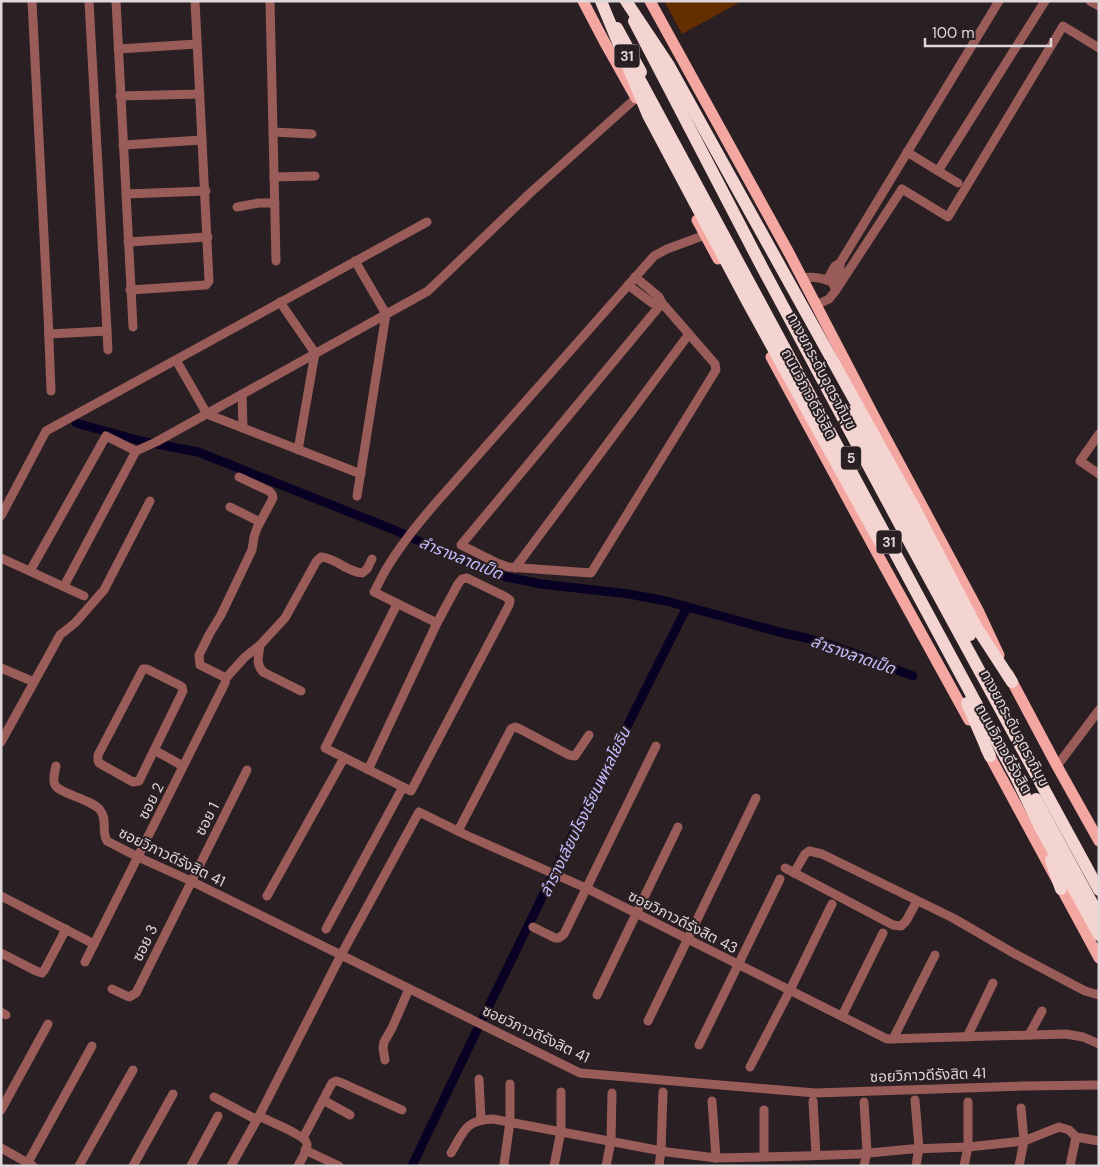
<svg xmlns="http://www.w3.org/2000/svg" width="1100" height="1167" font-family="'DM Sans','Noto Sans Thai',sans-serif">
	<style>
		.green { fill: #632e00 }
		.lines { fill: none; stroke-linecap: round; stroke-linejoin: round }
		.canal { stroke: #090124; stroke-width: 9 }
		.minor { stroke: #995c59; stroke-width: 9 }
		.major { stroke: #f4a6a1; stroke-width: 11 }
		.highway { stroke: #f4d4d1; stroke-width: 12 }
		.highway-bridge { stroke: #f4d4d1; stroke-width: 12 }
		.labels { text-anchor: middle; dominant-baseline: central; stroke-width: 4; stroke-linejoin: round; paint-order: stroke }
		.shield { fill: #2a1f23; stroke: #a9a0a3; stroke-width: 1 }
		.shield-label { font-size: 14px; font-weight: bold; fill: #dfd7da }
		.street-label { font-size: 15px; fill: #dfd7da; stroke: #2a1f23 }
		.water-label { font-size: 16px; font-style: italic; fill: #c3beff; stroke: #2a1f23 }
	</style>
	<rect width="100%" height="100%" fill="#2a1f23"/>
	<!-- green -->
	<path class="green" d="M664,1H742L682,34Z"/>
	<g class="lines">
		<!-- canal -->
		<g class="canal">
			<path d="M76,423L141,441L198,452L392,529L441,551L506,577L541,584L629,594L666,601L783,633C828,641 871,660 913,676"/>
			<path d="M483,1018L572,836L687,607"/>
			<path d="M412,1166L477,1030"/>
		</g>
		<!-- minor -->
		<g class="minor">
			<path d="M32,1L48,315L51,391"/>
			<path d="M89,1L108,350"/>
			<path d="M116,1L133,327"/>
			<path d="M270,1L276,261"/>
			<path d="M1090,1L1099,6"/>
			<path d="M118,49L197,44"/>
			<path d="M120,96L200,94"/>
			<path d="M273,132L312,134"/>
			<path d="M123,145L202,140"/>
			<path d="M907,152L938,171L1045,1"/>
			<path d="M938,171L958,183"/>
			<path d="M274,177L315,176"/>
			<path d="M126,194L206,191"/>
			<path d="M237,207L259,203H275"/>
			<path d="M128,242L208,237"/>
			<path d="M355,261L386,314L357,496"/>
			<path d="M840,263L999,1"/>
			<path d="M802,278C813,276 822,278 832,282L836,290L829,299L816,305"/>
			<path d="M827,280L835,266L840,263V269L832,282"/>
			<path d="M628,285L652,303H662L659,297L635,277"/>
			<path d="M130,290L206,285L209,281L195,1"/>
			<path d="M836,290L902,189L948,217L1063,26L1099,48"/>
			<path d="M280,302L315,353L298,450"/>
			<path d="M662,303L715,364L716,370L591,573L508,567L497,563L461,545Z"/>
			<path d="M49,334L107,331"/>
			<path d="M176,360L207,414L361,474"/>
			<path d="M242,394L243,428"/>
			<path d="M1099,434L1080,461L1099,474"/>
			<path d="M230,507L260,522"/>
			<path d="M1,516L46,431L427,222"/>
			<path d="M1,558L84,596"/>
			<path d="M515,568L689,334"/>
			<path d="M30,571L106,436L136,451"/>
			<path d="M64,586L136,451L156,442L428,291L529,194L636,98"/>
			<path d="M437,623L374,592C378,585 381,578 385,571C399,547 416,526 434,505L654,256L667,249L705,235"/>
			<path d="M260,645C259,656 255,663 263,672L301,691"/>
			<path d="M1,668L34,682"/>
			<path d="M143,669H147L179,685L182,687L183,691L139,781L133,782L99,763L98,760V755Z"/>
			<path d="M226,678L200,665L199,655L210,633L221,615L252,550L254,537L257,528L273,498L272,494L269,491L239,477"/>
			<path d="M226,678L245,657L260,645L285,618L316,562L321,557C336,558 347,572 362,573L367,569L372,559"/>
			<path d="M1,742L60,635L75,623L104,590L150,501"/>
			<path d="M154,750L183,766"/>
			<path d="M56,766C55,771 52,780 55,785C60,794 91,799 100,810C108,820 101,831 107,841L138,857L191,881L580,1073L815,1093L1023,1086L1099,1085"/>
			<path d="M1057,766L1099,710"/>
			<path d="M368,770L437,623L458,584L462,579L467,578L506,597L510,600L509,605L411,791L325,748L397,604"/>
			<path d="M458,831L511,729L515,727L520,729L569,755L575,756L589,735"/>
			<path d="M785,868L893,925L901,926L906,921L917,901"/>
			<path d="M794,873L805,854L809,851L822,854L953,918L1017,955L1085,991L1099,995"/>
			<path d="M1,896L94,944"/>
			<path d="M267,896L344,758"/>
			<path d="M533,927L555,938H559L564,934L656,746"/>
			<path d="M326,929L403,787"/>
			<path d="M1,953L36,971L42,973L45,969L66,929"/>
			<path d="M85,962L225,683L226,678"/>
			<path d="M112,989L129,997L136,993L247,770"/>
			<path d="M597,995L636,914L678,827"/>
			<path d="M1,1012L6,1015"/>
			<path d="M842,1016L883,933"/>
			<path d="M648,1021L756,798"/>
			<path d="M1029,1035L1042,1011"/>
			<path d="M967,1037L993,983"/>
			<path d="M893,1039L935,955"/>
			<path d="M699,1045L780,879"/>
			<path d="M385,1060L383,1048L384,1042L392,1028L409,989"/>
			<path d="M750,1067L790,990L832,904"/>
			<path d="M479,1079L481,1120"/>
			<path d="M214,1097L257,1120"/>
			<path d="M323,1100L350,1115"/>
			<path d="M915,1100L919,1148L916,1166"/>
			<path d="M712,1101L716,1158"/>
			<path d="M813,1101L816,1155"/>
			<path d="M1,1110L48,1024"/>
			<path d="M764,1110V1156"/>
			<path d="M259,1116C268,1121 306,1135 307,1144C308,1150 301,1160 298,1166"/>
			<path d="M303,1138L332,1083L336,1081L340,1082L402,1110"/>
			<path d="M1,1148L33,1166"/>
			<path d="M305,1150L339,1166"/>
			<path d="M451,1153C464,1131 465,1120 493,1119L667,1152L716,1158L804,1156L859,1154L911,1149L968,1147L1024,1141L1059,1127L1069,1130L1076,1137L1099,1141"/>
			<path d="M504,1164L510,1122V1084"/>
			<path d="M26,1166L92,1046"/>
			<path d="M79,1166L133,1070"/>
			<path d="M133,1166L173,1094"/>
			<path d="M191,1166L218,1116"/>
			<path d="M231,1166L259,1116L341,955L419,812L468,836L586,888L887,1039L1066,1034L1083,1037L1099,1044"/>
			<path d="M554,1166L561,1131V1092"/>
			<path d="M606,1166L611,1141L612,1093"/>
			<path d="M659,1166L661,1151L663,1092"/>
			<path d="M864,1166L867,1152L864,1102"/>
			<path d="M964,1166L968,1147V1102"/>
			<path d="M1019,1166L1024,1141L1021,1108"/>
			<path d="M1070,1166L1076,1137"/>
		</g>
		<!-- major -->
		<g class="major">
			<path d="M583,1L604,41L636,98"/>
			<path d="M650,1L789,253L874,416L978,610L999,655"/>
			<path d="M697,220L718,259"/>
			<path d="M771,357L877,553L969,720"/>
			<path d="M1008,674L1057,766L1099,841"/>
			<path d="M986,749L1099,958"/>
		</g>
		<!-- highway -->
		<g class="highway">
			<path d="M634,21L763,269L906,536L1099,890"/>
			<path d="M617,28L641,72"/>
			<path d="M633,67L1017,779L1040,827L1099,935"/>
			<path d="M850,412L970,635"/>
			<path d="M916,511L977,628L1012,682"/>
			<path d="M967,703L990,756"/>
			<path d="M1036,799L1099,916"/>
			<path d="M1051,860L1061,889"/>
		</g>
		<!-- highway-bridge -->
		<g class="highway-bridge">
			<path d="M601,1L648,115L747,301L881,544"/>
			<path d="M626,1L668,64L916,511"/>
		</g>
	</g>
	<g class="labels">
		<!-- shield labels -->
		<g class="shield">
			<rect x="614.5" y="44.5" width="25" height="23" rx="4"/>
			<rect x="841" y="446.5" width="20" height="23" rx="4"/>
			<rect x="876.5" y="530.5" width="25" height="23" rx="4"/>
		</g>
		<g class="shield-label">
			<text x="627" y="56">31</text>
			<text x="851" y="458">5</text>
			<text x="889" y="542">31</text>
		</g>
		<!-- street labels -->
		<g class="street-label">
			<text transform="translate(822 371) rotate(62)">ทางยกระดับอุตราภิมุข</text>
			<text transform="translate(809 394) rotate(62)">ถนนวิภาวดีรังสิต</text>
			<text transform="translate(1015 728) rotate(62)">ทางยกระดับอุตราภิมุข</text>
			<text transform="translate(1004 749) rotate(61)">ถนนวิภาวดีรังสิต</text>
			<text transform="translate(151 801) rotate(-63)">ซอย 2</text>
			<text transform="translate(207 819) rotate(-63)">ซอย 1</text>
			<text transform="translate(172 857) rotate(26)">ซอยวิภาวดีรังสิต 41</text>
			<text transform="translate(683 922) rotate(27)">ซอยวิภาวดีรังสิต 43</text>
			<text transform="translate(145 943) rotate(-64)">ซอย 3</text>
			<text transform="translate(536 1034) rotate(25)">ซอยวิภาวดีรังสิต 41</text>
			<text transform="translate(928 1075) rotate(-2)">ซอยวิภาวดีรังสิต 41</text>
		</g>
		<!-- water labels -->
		<g class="water-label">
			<text transform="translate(461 558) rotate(22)">ลำรางลาดเป็ด</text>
			<text transform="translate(853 655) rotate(19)">ลำรางลาดเป็ด</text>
			<text transform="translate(585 812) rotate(-64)">ลำรางเลียบโรงเรียนพหลโยธิน</text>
		</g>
	</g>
	<!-- border -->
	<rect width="1100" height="1167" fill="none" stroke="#dfd7da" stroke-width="5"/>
	<!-- scale -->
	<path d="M925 38v8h126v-8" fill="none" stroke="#dfd7da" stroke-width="2.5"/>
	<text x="932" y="38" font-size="15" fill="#dfd7da" stroke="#2a1f23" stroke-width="4" paint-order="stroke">100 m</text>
</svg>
